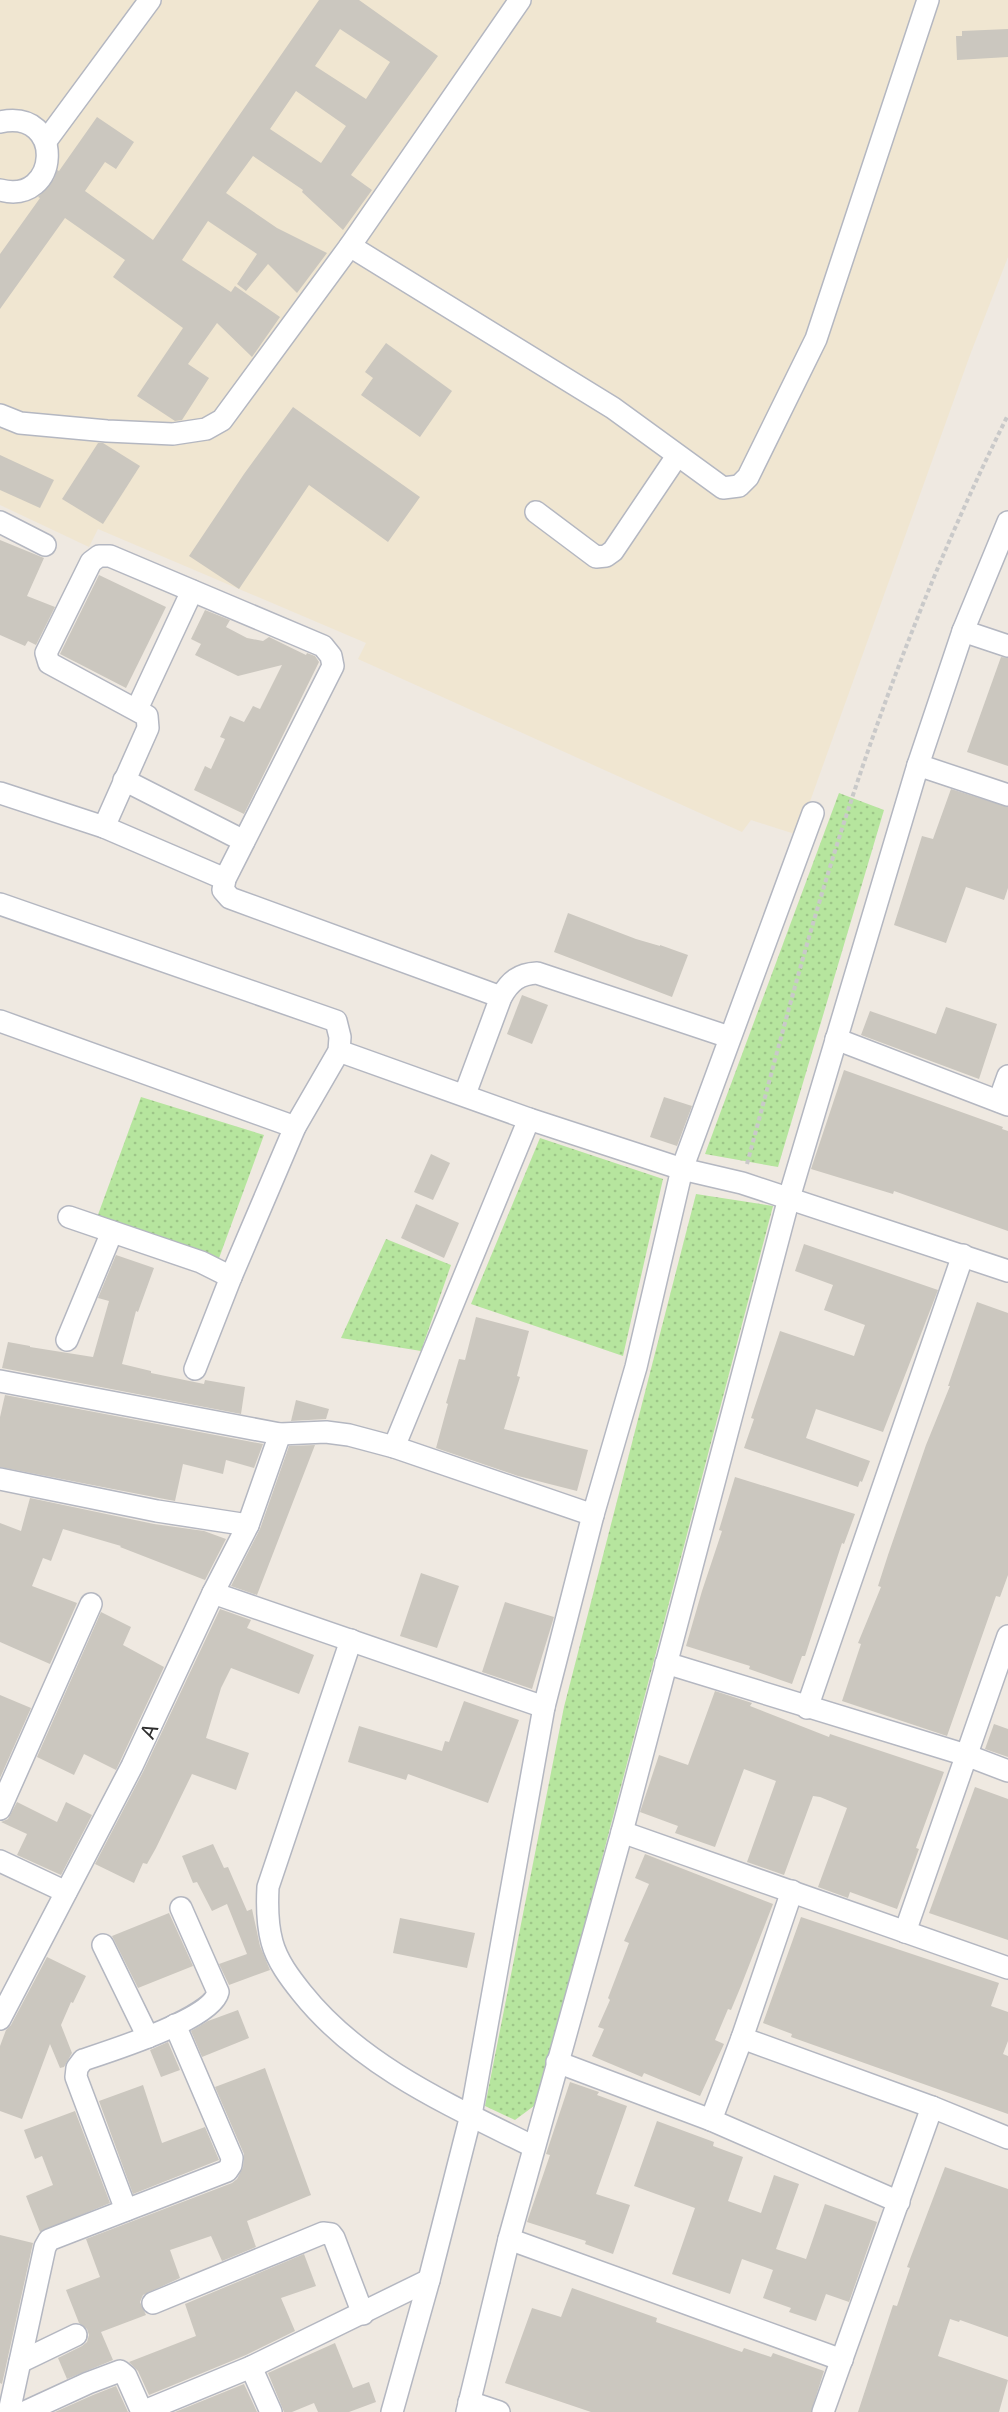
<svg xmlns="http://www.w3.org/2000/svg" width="1008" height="2412" font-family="Inter,sans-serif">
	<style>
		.education { fill: #f0e6d1 }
		.grass { fill: url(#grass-dots) }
		.building { fill: #cbc7bf; fill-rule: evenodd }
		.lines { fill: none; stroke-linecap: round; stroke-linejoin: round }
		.minor-casing { stroke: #b4b7c1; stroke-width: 24 }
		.path { stroke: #c9c9c9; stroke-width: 4; stroke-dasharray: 4.5 3; stroke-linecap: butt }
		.minor { stroke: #fff; stroke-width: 21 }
		.labels { text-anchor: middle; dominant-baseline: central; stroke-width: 4.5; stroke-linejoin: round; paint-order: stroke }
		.street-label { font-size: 21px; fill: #2e2e2e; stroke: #fff }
	</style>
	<defs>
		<pattern id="grass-dots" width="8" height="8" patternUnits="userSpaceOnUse" patternTransform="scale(1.5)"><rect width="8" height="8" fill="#b6e59e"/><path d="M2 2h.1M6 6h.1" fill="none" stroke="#9dc588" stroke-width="1.8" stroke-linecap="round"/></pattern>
	</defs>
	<rect width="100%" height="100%" fill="#efe9e1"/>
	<!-- education -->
	<path class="education" d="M0,0H1008V257L970,355L798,835L751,820L742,832L358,659L366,643L98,529L89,547L0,505Z"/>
	<!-- grass -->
	<g class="grass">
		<path d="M839,793L884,810L778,1167L705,1154Z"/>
		<path d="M141,1097L264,1135L218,1261L95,1223Z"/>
		<path d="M540,1138L663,1179L623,1356L471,1304Z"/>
		<path d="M696,1194L773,1206L538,2103L515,2120L485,2106L564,1707Z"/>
		<path d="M386,1239L451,1265L421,1351L341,1338Z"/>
	</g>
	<!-- building -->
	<g class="building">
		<path d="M319,0H359L438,56L351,175L372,190L343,230L302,192L303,190L253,156L226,193L277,228L327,253L297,293L268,264L246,291L237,284L257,254L208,221L182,260L231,292L235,286L280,317L252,357L217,323L188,364L209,378L182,420L175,421L137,396L183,328L113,277L125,260L65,218L0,309V254L40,198L38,197L54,179L57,170L59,171L97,117L134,142L116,169L105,162L85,191L153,240ZM340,29L390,62L366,99L315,66ZM296,91L346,126L321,163L270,129Z"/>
		<path d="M1008,29V57L957,60L956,36H962V31Z"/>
		<path d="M386,343L452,391L420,437L361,395L373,378L365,372Z"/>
		<path d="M293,407L420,497L388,542L309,485L239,589L189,556L244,474Z"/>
		<path d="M98,443H103L140,466L103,524L62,499Z"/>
		<path d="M0,455L54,480L40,508L0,490Z"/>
		<path d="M0,540L44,558L27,596L55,607L36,645L28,641L25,646L0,635Z"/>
		<path d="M99,575L166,607L126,688L60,654Z"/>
		<path d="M205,610L230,620L226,627L247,638L263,641L269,637L306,655L307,653L315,656L319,662L244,814L194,790L205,766L211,769L225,739L220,737L230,716L244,722L253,706L260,709L282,665L238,676L195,655L201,644L191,639Z"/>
		<path d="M1001,657L1008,658V766L967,752Z"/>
		<path d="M951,789L1008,807V888L1004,900L966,887L946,943L894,925L922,836L933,839Z"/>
		<path d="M568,913L636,939L660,946V945L688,955L672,997L554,952Z"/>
		<path d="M522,995L548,1005L532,1044L507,1034Z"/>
		<path d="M946,1007L997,1024L979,1079L861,1035L870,1011L936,1034Z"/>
		<path d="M844,1070L1003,1127L1002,1129L1008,1131V1231L894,1191L893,1194L811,1169Z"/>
		<path d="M664,1097L692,1106L677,1146L650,1137Z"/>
		<path d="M431,1154L450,1163L433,1200L414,1192Z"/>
		<path d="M416,1204L459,1223L444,1258L401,1238Z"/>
		<path d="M804,1244L938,1290L883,1432L816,1409L806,1438L870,1461L862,1482L860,1481L858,1487L744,1448L754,1419L751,1418L780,1331L854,1356L865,1325L824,1310L833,1285L795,1271Z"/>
		<path d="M116,1255L154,1268L138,1312L136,1311L122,1364L151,1371V1373L204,1384L205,1380L245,1387L241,1414L2,1368L8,1342L30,1346V1347L93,1357L109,1301L98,1298Z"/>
		<path d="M977,1302L1008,1313V1575L1000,1597L996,1596L947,1736L842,1701L861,1644L858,1643L881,1587L878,1586L888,1555L926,1445L950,1386H948Z"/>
		<path d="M476,1317L529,1331L517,1376L520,1377L504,1429L588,1450L577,1491L518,1476L436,1448L448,1404L446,1403L459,1359L465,1360Z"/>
		<path d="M5,1395L263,1444L254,1468L226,1460L223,1474L183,1464L175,1501L159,1498L0,1467V1417Z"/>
		<path d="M296,1400L329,1409L326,1419L291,1421Z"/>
		<path d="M315,1445L257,1595L231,1586L260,1529L289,1446Z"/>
		<path d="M735,1477L855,1514L844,1544L842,1543L805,1656H802L792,1684L749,1669L750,1666L686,1646L702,1591L722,1531L719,1530Z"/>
		<path d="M30,1498L154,1524L204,1531L226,1539L205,1580L120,1547L121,1546L63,1529L51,1561L43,1558L32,1586L77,1603L50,1664L0,1642V1523L21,1531Z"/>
		<path d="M421,1573L459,1586L437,1648L400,1636Z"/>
		<path d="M505,1602L554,1617L532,1689L482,1672Z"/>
		<path d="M220,1609L251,1620L247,1628L314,1655L299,1694L231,1668L221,1688L206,1738L249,1753L236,1790L192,1774L156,1848L147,1864L143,1863L134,1883L95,1864L143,1772Z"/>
		<path d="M101,1612L131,1627L123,1645L164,1667L116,1770L84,1754L74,1775L37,1757Z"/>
		<path d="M715,1691L752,1703L750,1706L829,1737L830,1734L944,1772L916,1848L919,1849L897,1909L850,1892L848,1898L818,1887L847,1808L820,1797L813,1796L784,1875L747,1862L776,1781L744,1769L715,1847L675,1833L678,1826L640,1812L659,1755L688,1765Z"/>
		<path d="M0,1695L31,1708L0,1778Z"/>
		<path d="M464,1701L519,1720L488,1803L408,1774L406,1780L348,1762L359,1726L442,1751L445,1741L449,1742Z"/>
		<path d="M994,1724L1008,1729V1757L985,1749Z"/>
		<path d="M975,1787L1008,1799V1940L929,1913Z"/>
		<path d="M17,1802L57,1822L66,1802L92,1815L61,1875L17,1855L27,1834L1,1822L8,1819Z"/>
		<path d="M213,1844L224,1868L228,1867L247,1911L252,1909L260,1946L270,1970L229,1985L219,1964L247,1954L227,1904L212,1911L197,1882L193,1883L182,1856Z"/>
		<path d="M645,1854L773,1904L741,1986L731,2010L728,2009L715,2040L724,2044L700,2096L644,2073L642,2077L592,2056L604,2029L598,2027L610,2000L608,1998L629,1943L624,1941L649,1884L635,1878Z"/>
		<path d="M169,1913L193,1966L138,1988L112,1936Z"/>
		<path d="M801,1917L999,1983L991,2006L1008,2012V2041L1003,2054L1008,2056V2114L791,2037L792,2034L763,2023Z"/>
		<path d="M400,1918L475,1933L467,1968L393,1953Z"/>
		<path d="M47,1957L86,1976L73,2003L71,2002L61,2025L72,2053L64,2067L60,2068L50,2044L22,2119L0,2111V2046L6,2030L11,2025Z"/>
		<path d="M238,2010L249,2038L202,2057L191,2031L208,2021Z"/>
		<path d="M168,2042L180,2070L161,2077L150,2050Z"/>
		<path d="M265,2068L311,2195L247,2221L256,2247L222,2261L211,2236L170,2250L180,2278L143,2295L140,2302L146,2315L101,2332L113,2360L67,2379L58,2358L82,2346L87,2342L89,2335L87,2329L79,2323L66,2290L100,2277L86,2239L232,2183L237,2179L243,2167L244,2154L215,2087Z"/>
		<path d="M570,2082L599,2092L597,2095L627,2106L596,2194L630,2205L613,2254L585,2244L586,2241L527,2222L550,2155L546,2154Z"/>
		<path d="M143,2085L162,2143L205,2127L219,2160L133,2194L99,2101Z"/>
		<path d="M75,2111L110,2203L40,2232L26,2196L53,2185L42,2156L35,2159L24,2130Z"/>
		<path d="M657,2121L714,2142L713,2146L743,2157L728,2201L761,2213L774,2175L799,2184L776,2249L806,2259L825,2204L877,2222L849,2302L826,2294L816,2321L789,2312L791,2308L763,2298L773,2270L742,2259L730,2294L672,2274L695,2208L634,2186Z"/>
		<path d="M945,2167L1008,2189V2337L960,2320L959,2322L950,2319L938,2356L1008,2380L999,2412H858L893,2305L897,2306L910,2268L907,2267Z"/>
		<path d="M0,2235L33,2243L2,2384L0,2383Z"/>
		<path d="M304,2254L316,2286L281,2298L295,2331L246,2355L149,2395L138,2371L129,2362L196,2336L185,2304Z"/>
		<path d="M572,2288L657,2318L656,2322L742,2352L744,2348L771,2357L773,2353L824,2371L811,2412H591L505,2383L532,2308L561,2317Z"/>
		<path d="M335,2343L353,2388L369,2382L376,2402L349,2412H318L314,2403L292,2412H284L268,2373Z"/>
		<path d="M244,2384L257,2412H175Z"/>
		<path d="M116,2386L128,2412H55L93,2395Z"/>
	</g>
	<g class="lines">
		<!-- minor casing -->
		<g class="minor-casing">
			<g id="minor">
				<path d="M0,122C66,108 60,206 0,190"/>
				<path d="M46,141L150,0"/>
				<path d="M350,246L613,408L723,488L739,486L748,477L816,339L928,0"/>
				<path d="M0,415L20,423L107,431L173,434L206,429L222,420L350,246L520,0"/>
				<path d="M536,512L596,557L606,556L613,551L677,456"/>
				<path d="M0,522L45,545"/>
				<path d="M963,631L1008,646"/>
				<path d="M137,709L192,591"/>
				<path d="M918,765L1008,795"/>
				<path d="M124,780L244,841"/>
				<path d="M0,793L104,827L148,728L147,716L49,663L46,653L91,562L99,556H110L323,646L331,656L333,666L225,879L223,890L230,898L501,997"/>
				<path d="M104,827L225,879"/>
				<path d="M0,904L336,1021L340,1037L339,1051L295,1127L231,1277L195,1369"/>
				<path d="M0,1021L295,1127"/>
				<path d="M836,1039L1008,1105"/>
				<path d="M339,1051L529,1119L682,1169L742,1183L1008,1271"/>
				<path d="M465,1094L501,997C510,981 519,974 537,973L729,1037"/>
				<path d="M999,1101L1008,1076"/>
				<path d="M69,1217L201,1262L231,1277"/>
				<path d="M67,1340L112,1232"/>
				<path d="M0,1381L280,1434L326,1432L349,1435L394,1447L593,1515"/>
				<path d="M394,1447L529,1119"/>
				<path d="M0,1479L157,1511L248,1525"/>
				<path d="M213,1593L544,1707"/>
				<path d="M351,1640L268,1887C267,1906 267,1924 272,1942C277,1961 290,1978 302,1993C361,2067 452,2106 534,2147"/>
				<path d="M666,1663L966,1755L1008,1771"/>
				<path d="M807,1708L963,1255"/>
				<path d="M0,1809L91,1604"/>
				<path d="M622,1832L1008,1968"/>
				<path d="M0,1861L66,1892"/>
				<path d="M905,1932L1008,1636"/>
				<path d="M103,1945L148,2037"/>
				<path d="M0,2019L132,1766L213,1593L248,1525L280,1434"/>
				<path d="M742,2038L932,2107L1008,2138"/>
				<path d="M557,2062L711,2120L899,2202"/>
				<path d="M711,2120L742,2038L792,1891"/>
				<path d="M126,2210L76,2077L77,2068L83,2060C110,2051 212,2019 218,1992L181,1908"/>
				<path d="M509,2239L842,2360"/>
				<path d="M153,2303L323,2233L331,2234L334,2238L363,2314"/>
				<path d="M20,2362L76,2335"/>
				<path d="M251,2367L271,2412"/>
				<path d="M469,2402L499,2412"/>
				<path d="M9,2412L45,2247L49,2240L227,2171L231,2165L232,2158L175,2025"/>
				<path d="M25,2412L88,2383L120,2371L126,2376L142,2412"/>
				<path d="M142,2412L251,2367L429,2280"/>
				<path d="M392,2412L429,2280L471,2115L544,1707L593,1515L636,1367L682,1169L813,813"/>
				<path d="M467,2412L509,2239L622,1832L789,1198L918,765L963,631L1008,522"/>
				<path d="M823,2412L932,2107"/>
			</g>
		</g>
		<!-- path -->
		<path class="path" d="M747,1164C770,1079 792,994 817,910C867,741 929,573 1008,415"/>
		<!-- minor -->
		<use href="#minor" class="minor"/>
	</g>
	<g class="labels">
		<!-- street labels -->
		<g class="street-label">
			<text transform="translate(149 1731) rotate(-65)">A</text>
		</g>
	</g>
</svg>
